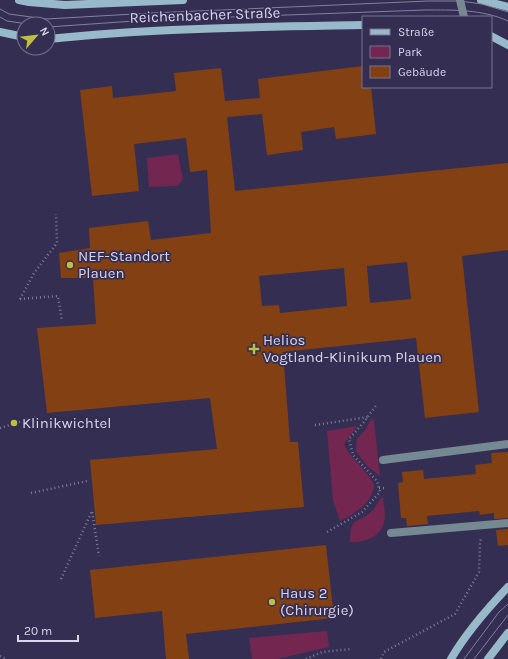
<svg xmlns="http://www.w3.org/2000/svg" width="508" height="659" font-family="Karla,sans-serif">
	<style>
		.green { fill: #722650 }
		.building { fill: #834013; fill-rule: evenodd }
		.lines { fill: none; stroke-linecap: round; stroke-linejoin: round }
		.path { stroke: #817d9b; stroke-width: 2.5; stroke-dasharray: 1 3; stroke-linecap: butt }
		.lane { stroke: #758993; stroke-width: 8 }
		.street { stroke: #758993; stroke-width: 8 }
		.secondary { stroke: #98b9c9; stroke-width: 8 }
		.tram { stroke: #84809e; stroke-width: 1 }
		.poi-dot { fill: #bebf42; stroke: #342e52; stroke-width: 1.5 }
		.labels { text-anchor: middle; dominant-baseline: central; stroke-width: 3.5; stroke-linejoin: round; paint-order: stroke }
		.street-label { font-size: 15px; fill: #d8d6ed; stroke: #342e52 }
		.poi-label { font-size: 15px; fill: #d8d6ed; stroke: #342e52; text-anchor: start }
	</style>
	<rect width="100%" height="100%" fill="#342e52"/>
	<!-- green -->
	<g class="green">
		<path d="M178,154L183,180L177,186L149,187L147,158Z"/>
		<path d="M372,418L374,421L380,476L367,466L356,451L357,439L365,430Z"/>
		<path d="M357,426L344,444C349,458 374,476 374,487C373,492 371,495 369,499C362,509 351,516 340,521L333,500L327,431Z"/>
		<path d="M383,496C383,502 385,509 385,515C385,535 367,543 350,542C350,514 358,525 373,510C376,506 379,500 383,496Z"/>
		<path d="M327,631L329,647L277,659H252L249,638Z"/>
	</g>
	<!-- building -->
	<g class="building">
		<path d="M363,66V87H371L376,134L336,139L334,127L301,132L303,150L267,155L262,114L227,117L235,191L508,163V250L462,256L479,412L425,418L416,338L283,352L290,442H298L304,507L96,525L90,460L217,449L210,398L47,413L37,328L96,324L93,278H61L59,253L90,248L89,228L148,221L151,240L211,233L207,170L190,172L186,138L134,144L139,191L92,196L80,90L112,86L113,98L176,91L174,73L221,68L225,101L260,98L258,79ZM407,262L411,299L370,303L367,266ZM344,268L347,306L280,313L279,305L262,306L259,276Z"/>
		<path d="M508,452V518L494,519V513L480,515L479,511L427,516L428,524L407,526L406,518H401L398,483L403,482L402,472L423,470L424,479L476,474L475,465L492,463L491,453Z"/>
		<path d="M508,529V545L498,546L496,530Z"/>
		<path d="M326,545L334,618L186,634L189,659H166L162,611L95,618L90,570Z"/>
	</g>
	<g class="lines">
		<!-- path -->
		<g class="path">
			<path d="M20,299L34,273L57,243L56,214"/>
			<path d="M20,299L58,296L62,321"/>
			<path d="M315,425L368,417"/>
			<path d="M0,428L36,417"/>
			<path d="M379,488H386"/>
			<path d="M31,493L87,481"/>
			<path d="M327,532L362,512L380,492L377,481L353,455L349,439L364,422L377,404"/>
			<path d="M61,579L92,511L99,556"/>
			<path d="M0,656L6,659"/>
			<path d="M306,659L322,652L351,649"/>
			<path d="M381,659L384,652L455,614L479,572L480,543L481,538"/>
		</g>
		<!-- lane -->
		<g class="lane">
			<path d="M383,460L508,444"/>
			<path d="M391,533L508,523"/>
		</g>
		<!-- street -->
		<path class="street" d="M460,0L464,17"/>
		<!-- secondary -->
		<g class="secondary">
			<path d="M19,0L29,2L65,5L183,0"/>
			<path d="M481,0L508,7"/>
			<path d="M0,32L24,37"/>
			<path d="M491,36L508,45"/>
			<path d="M48,39C153,28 258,27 363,25"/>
			<path d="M451,659C466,633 487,609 508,587"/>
			<path d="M488,659L508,633"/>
		</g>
		<!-- tram -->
		<g class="tram">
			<path d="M0,9L9,14L46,19L152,13L428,1H460L482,4L508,12"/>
			<path d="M0,17L7,21L28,24"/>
			<path d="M48,27L149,20L425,10C452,10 482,9 508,21"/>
			<path d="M464,659L499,612L508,604"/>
			<path d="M474,659L508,615"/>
		</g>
	</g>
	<!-- markers -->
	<g class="poi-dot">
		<circle cx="70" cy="265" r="4"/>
		<path d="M252 343h4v4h4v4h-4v4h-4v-4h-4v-4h4z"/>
		<circle cx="14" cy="423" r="4"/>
		<circle cx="272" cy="602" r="4"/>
	</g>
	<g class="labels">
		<!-- street labels -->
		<g class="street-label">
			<text transform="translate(205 15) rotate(-2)">Reichenbacher Straße</text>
		</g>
		<!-- poi labels -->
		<g class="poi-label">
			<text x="78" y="256">NEF-Standort<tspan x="78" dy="17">Plauen</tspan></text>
			<text x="263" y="340">Helios<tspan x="263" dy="17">Vogtland-Klinikum Plauen</tspan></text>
			<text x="22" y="423">Klinikwichtel</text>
			<text x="280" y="593">Haus 2<tspan x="280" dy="17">(Chirurgie)</tspan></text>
		</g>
	</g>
	<!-- legend -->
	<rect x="362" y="16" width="130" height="72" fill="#342e52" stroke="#767190"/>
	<rect x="370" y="29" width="20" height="6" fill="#98b9c9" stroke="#767190"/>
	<text x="398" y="36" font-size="12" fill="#d8d6ed">Straße</text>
	<rect x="370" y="46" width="20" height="12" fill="#722650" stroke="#767190"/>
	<text x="398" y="56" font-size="12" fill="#d8d6ed">Park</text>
	<rect x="370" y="66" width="20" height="12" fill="#834013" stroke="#767190"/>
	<text x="398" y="76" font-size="12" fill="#d8d6ed">Gebäude</text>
	<!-- north arrow -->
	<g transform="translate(36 36) rotate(62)"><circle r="19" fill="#342e52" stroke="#767190"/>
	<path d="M0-3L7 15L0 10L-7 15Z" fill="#bebf42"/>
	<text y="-6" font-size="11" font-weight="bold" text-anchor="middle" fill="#d8d6ed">N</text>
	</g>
	<!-- scale -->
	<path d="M18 635v6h60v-6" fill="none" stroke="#d8d6ed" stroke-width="2"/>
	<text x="24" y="635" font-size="12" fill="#d8d6ed" stroke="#342e52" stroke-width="3" paint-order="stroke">20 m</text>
</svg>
